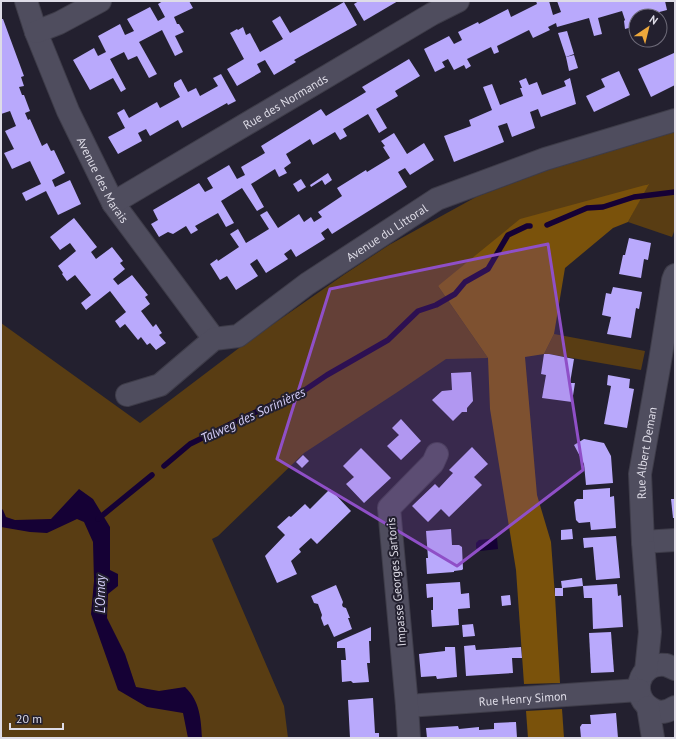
<svg xmlns="http://www.w3.org/2000/svg" width="676" height="739" font-family="'PT Sans',sans-serif">
	<style>
		.green { fill: #593d13 }
		.forest { fill: #7a520b }
		.water { fill: #150135 }
		.lines { fill: none; stroke-linecap: round; stroke-linejoin: round }
		.stream { stroke: #150135; stroke-width: 5.5 }
		.building { fill: #b9a9fc }
		.minor-casing { stroke: #3e3c49; stroke-width: 24 }
		.minor { stroke: #4f4d5e; stroke-width: 22 }
		.marked { fill: #8f4fc7; fill-opacity: 0.2; stroke: #8f4fc7; stroke-width: 3; stroke-linejoin: round }
		.labels { text-anchor: middle; dominant-baseline: central; stroke-width: 4; stroke-linejoin: round; paint-order: stroke }
		.street-label { font-size: 12px; fill: #dedce7; stroke: #23202f }
		.water-label { font-size: 13px; font-style: italic; fill: #d7d0fb; stroke: #23202f }
	</style>
	<rect width="100%" height="100%" fill="#23202f"/>
	<!-- green -->
	<g class="green">
		<path d="M675,131V229L672,237L628,222L648,184L438,286L488,358L446,359L396,393L304,453L218,536L212,539L284,706L288,738H1V323L140,423L239,348L345,274L389,245L436,219L476,197L569,162Z"/>
		<path d="M554,334L645,351L641,370L549,354H544Z"/>
	</g>
	<!-- forest -->
	<g class="forest">
		<path d="M649,184L628,222L613,228L565,268L554,334L544,354L525,357L537,495L551,542L555,596L560,683L524,684L516,570L490,409L488,358L438,286L520,219Z"/>
		<path d="M562,709L564,738H528L526,711Z"/>
	</g>
	<!-- water -->
	<g class="water">
		<path d="M79,489L93,499L110,527V570L118,574V586L108,594L107,618L125,654L136,687L159,691L185,687C200,701 201,719 202,738H188L183,713L147,707L118,690L91,614L94,581L93,542L84,522L77,519L47,533L30,532L1,527V508L3,510L6,517L15,520L51,519Z"/>
		<path d="M497,538L498,549L480,551L476,548V543L479,540Z"/>
	</g>
	<g class="lines">
		<!-- stream -->
		<g class="stream">
			<path d="M547,225L587,208L603,207L634,197L675,192"/>
			<path d="M164,466L190,444L245,417L282,400L293,398L327,375L388,340L418,311L436,305L455,294L465,282L488,269L508,235L527,226H530"/>
			<path d="M98,519L152,475"/>
		</g>
	</g>
	<!-- building -->
	<g class="building">
		<path d="M163,1H189L193,8L174,17L177,24H179L184,32L175,36L183,52L175,56L162,30L139,42L157,74L149,78L137,56L128,60L124,52L110,59L126,89L121,92L113,78L90,90L73,60L94,48L98,56L106,52L98,36L120,24L125,35L134,31L127,19L150,7L158,21L165,17L158,4Z"/>
		<path d="M359,1H398L364,21L354,4Z"/>
		<path d="M536,1H549L553,15L561,12L557,1H585V2L591,1H665L667,10L644,16H636V18L634,19L636,26L625,29L624,21L625,20L622,11L598,18L602,34L594,36L589,18L557,27L556,23L548,27L550,30L533,38L529,30L497,46L499,52L494,54L491,47L467,59L471,66L466,69L464,65L454,70L448,59L442,62L445,67L435,72L424,49L449,36L454,44L462,40L458,32L478,22L479,24L508,9L511,17L537,4Z"/>
		<path d="M344,2L357,25L294,60L296,62L274,75L265,60L257,64L261,72L237,86L227,69L244,59L230,33L237,29L238,30L243,27L246,35L250,33L260,52L283,39L272,21L280,16L290,33Z"/>
		<path d="M1,19H3L24,76L21,77L24,86L19,87L22,95H24L30,111L25,113L28,120L30,119L42,146L47,143L51,151L54,150L65,173L52,180L55,187L70,180L81,204L58,215L46,191L26,201L22,193L41,184L30,161L12,169L4,153L14,149L5,131L16,126L10,111L1,114Z"/>
		<path d="M567,31L574,54L566,57L558,33Z"/>
		<path d="M674,53L675,85L651,97L638,69Z"/>
		<path d="M574,55L578,68L569,71L566,57Z"/>
		<path d="M409,59L420,76L395,91L398,96L376,109L387,128L379,133L368,114L343,129L347,136L340,140L335,132L313,145L310,139L286,154L291,163L284,168L287,173L279,177L275,169L251,184L264,207L257,211L242,188L221,201L234,223L226,227L218,213L195,226L198,230L191,234L186,226L173,234L168,232L159,237L151,224L158,220L153,210L199,183L205,192L213,188L207,178L229,165L237,179L245,175L241,167L265,153L261,146L321,109L326,116L366,92L362,87Z"/>
		<path d="M619,71L630,95L594,112L586,96L605,87L601,79Z"/>
		<path d="M221,74L236,101L228,105L227,103L182,128L178,120L150,136L146,129L138,133L142,141L118,154L108,137L125,128L117,113L124,109L129,118L157,102L160,108L180,97L174,86V83L181,79L188,92L196,88L200,96L218,86L213,78Z"/>
		<path d="M526,78L529,85L537,82L542,95L566,86L564,81L570,78L576,104L541,117L538,109L530,112L535,128L512,137L507,123L498,126L504,142L454,162L444,136L471,126L469,120L492,110L483,87L492,84L500,105L523,96L520,88H522L519,81Z"/>
		<path d="M394,133L407,154L424,143L434,160L410,175L405,168L398,172L407,187L332,234L328,228L321,233L325,239L296,257L291,249L284,254L288,259L266,273L257,259L250,264L258,276L236,290L227,276L220,280L210,264L217,259L218,261L239,247L230,234L238,229L246,243L269,229L260,215L267,211L278,228L299,214L304,222L311,217L314,222L322,217L318,212L342,196L337,188L366,170L367,172L390,158L383,147L385,146L381,141Z"/>
		<path d="M328,173L332,180L325,185L322,180L311,187L310,185Z"/>
		<path d="M301,179L306,187L298,192L293,184Z"/>
		<path d="M74,218L97,247L91,252L96,259L112,247L123,261L120,263L125,269L113,279L118,285L132,275L148,295L145,297L150,304L141,311L153,327L156,324L162,333L159,335L166,343L156,350L150,343L147,345L141,337L138,340L125,324L120,328L115,321L126,312L110,291L86,310L81,303L91,295L75,275L67,281L62,274L63,273L58,266L76,251L70,243L60,250L50,237Z"/>
		<path d="M629,238L651,243L648,260L644,259L641,278L619,274L623,255H625Z"/>
		<path d="M613,287L642,292L639,309L636,308L631,338L607,334L611,317L602,315L606,293L611,294Z"/>
		<path d="M544,354H549L574,359L570,383H575L572,402L542,398L546,375L541,374Z"/>
		<path d="M471,372L473,401L467,408V412H462L453,421L432,400L442,391L452,390L451,373Z"/>
		<path d="M608,375L630,379L629,388L634,389L627,428L604,424L611,386L607,385Z"/>
		<path d="M401,419L421,441L401,460L387,446L399,435L392,428Z"/>
		<path d="M584,439L604,443L611,456L613,483L586,485L584,464L574,445Z"/>
		<path d="M472,447L488,464L474,477L482,485L449,517L441,509L428,522L412,506L435,484L439,488L453,473L449,470Z"/>
		<path d="M361,448L391,478L364,503L346,484L354,477L343,466Z"/>
		<path d="M303,455L309,461L302,468L296,462Z"/>
		<path d="M610,488V497L614,496L616,528L591,530L590,522L579,523L576,520L574,502L577,499H583V490Z"/>
		<path d="M330,489L351,511L317,544L311,538L299,549L301,552L291,561L297,574L277,583L265,556L285,535L277,527L289,516L291,517L305,504L310,509Z"/>
		<path d="M671,499H675V518H673Z"/>
		<path d="M451,529L452,545H459L462,547L463,569L462,570L454,571V572L427,574L426,558H428L426,531Z"/>
		<path d="M572,529L573,539L561,540V530Z"/>
		<path d="M616,536L620,578L596,580L593,547L584,548L583,538Z"/>
		<path d="M582,578L583,586L617,584L618,596L621,595L623,627L593,629L592,598H584L583,586L563,588V596H555V588H562L561,581Z"/>
		<path d="M460,582L461,594L469,593L470,608L458,609L459,625L432,627L431,610H433V597L427,598L426,584Z"/>
		<path d="M336,585L343,602L342,605L343,607L346,608L350,618H348L352,629L334,637L328,624L324,626L321,618L322,615L318,604L314,603L311,596Z"/>
		<path d="M510,595L511,605L502,606L501,596Z"/>
		<path d="M473,624L475,636L463,637L462,625Z"/>
		<path d="M371,627V641H369L370,663H367L369,682L353,683L351,681L342,682L341,660H346L345,648H337V642Z"/>
		<path d="M611,632L614,672L591,673L589,633Z"/>
		<path d="M475,645L476,650L521,647L522,658H512L513,673L466,676L464,646Z"/>
		<path d="M445,647H455L457,677L437,679L436,676L421,677L419,654L445,651Z"/>
		<path d="M373,698L375,733H379V738H350L348,700Z"/>
		<path d="M616,713L618,738H581L580,727L582,724H591L590,715Z"/>
		<path d="M516,722L517,738H427L426,728L458,726L459,729L479,727V730L494,729V723Z"/>
	</g>
	<g class="lines">
		<!-- minor casing -->
		<g class="minor-casing">
			<g id="minor">
				<path id="s1" d="M26,1L36,32L68,111L113,203L214,339"/>
				<path d="M36,32L59,23L100,1"/>
				<path id="s2" d="M113,203L432,14L458,1"/>
				<path id="s3" d="M127,395L160,385L214,339L238,336L307,284L437,199L545,159L675,120"/>
				<path d="M643,542L675,540"/>
				<path d="M675,669C672,668 669,666 666,665C638,661 628,698 654,710C662,714 669,711 675,707"/>
				<path id="s4" d="M646,671L650,632L643,542L640,474L659,367L673,280L675,275"/>
				<path id="s5" d="M407,706L639,690"/>
				<path d="M648,707L653,738"/>
				<path d="M409,738L407,706L389,508L433,463L437,454"/>
			</g>
		</g>
		<!-- minor -->
		<use href="#minor" class="minor"/>
	</g>
	<!-- marked area -->
	<path class="marked" d="M548,244L583,470L457,566L277,459L330,289Z"/>
	<g class="labels">
		<!-- street labels -->
		<g class="street-label">
			<text stroke="none"><textPath href="#s2" startOffset="200">Rue des Normands</textPath></text>
			<text stroke="none"><textPath href="#s1" startOffset="195">Avenue des Marais</textPath></text>
			<text stroke="none"><textPath href="#s3" startOffset="311">Avenue du Littoral</textPath></text>
			<text stroke="none"><textPath href="#s4" startOffset="219">Rue Albert Deman</textPath></text>
			<text transform="translate(396 582) rotate(-95)">Impasse Georges Sartoris</text>
			<text stroke="none"><textPath href="#s5" startOffset="116">Rue Henry Simon</textPath></text>
		</g>
		<!-- water labels -->
		<g class="water-label">
			<text transform="translate(253 415) rotate(-25)">Talweg des Sorinières</text>
			<text transform="translate(100 594) rotate(-90)">L'Ornay</text>
		</g>
	</g>
	<!-- border -->
	<rect width="676" height="739" fill="none" stroke="#dedce7" stroke-width="4"/>
	<!-- north arrow -->
	<g transform="translate(648 28) rotate(35)"><circle r="19" fill="#23202f" stroke="#6e6b79"/>
	<path d="M0-3L7 15L0 10L-7 15Z" fill="#eda83b"/>
	<text y="-6" font-size="11" font-weight="bold" text-anchor="middle" fill="#dedce7">N</text>
	</g>
	<!-- scale -->
	<path d="M10 723v6h53v-6" fill="none" stroke="#dedce7" stroke-width="2"/>
	<text x="16" y="723" font-size="12" fill="#dedce7" stroke="#23202f" stroke-width="3" paint-order="stroke">20 m</text>
</svg>
